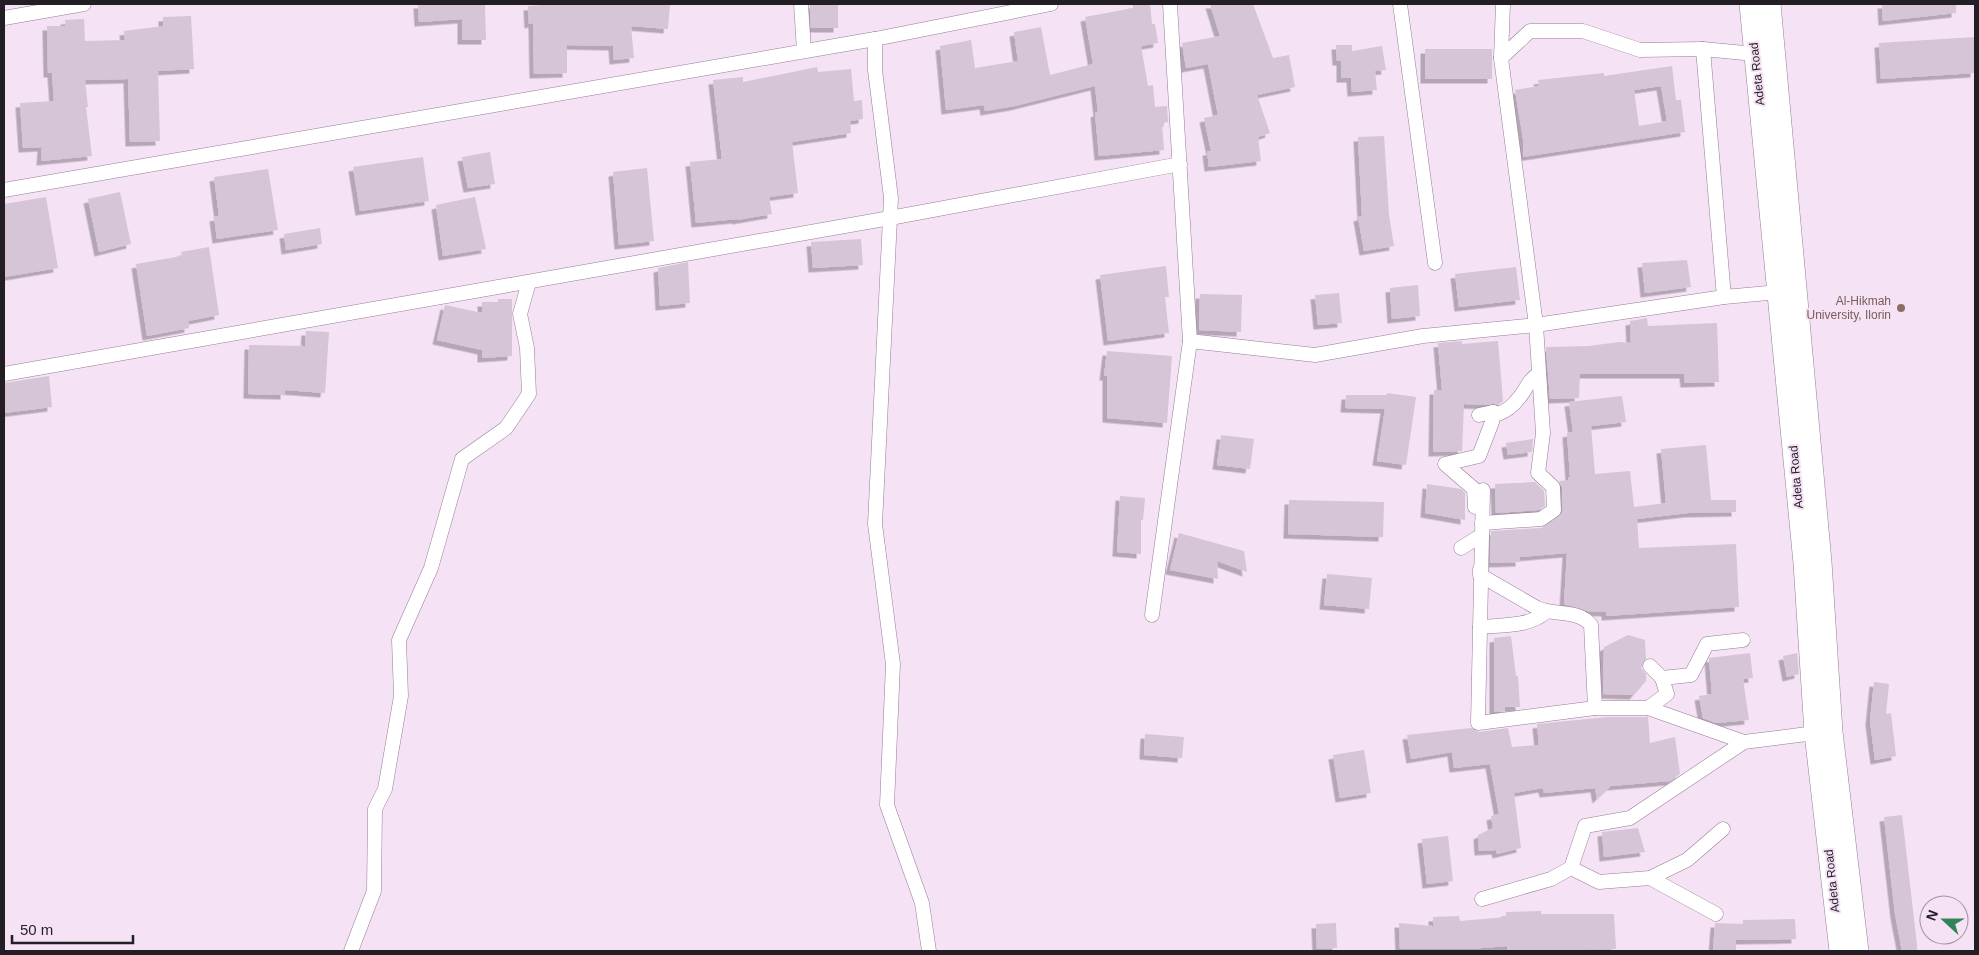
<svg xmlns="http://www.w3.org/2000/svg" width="1979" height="955" font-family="Helvetica,sans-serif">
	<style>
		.building { fill: #d6c4d7; fill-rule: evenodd; filter: url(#shadow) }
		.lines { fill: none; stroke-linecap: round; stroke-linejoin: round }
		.minor-casing { stroke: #918091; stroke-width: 15 }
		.primary-casing { stroke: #918091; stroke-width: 22 }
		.minor { stroke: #fff; stroke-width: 14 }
		.primary { stroke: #fff; stroke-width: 21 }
		.education-dot { fill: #8d6e63; stroke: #f5e2f5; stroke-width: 2 }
		.labels { text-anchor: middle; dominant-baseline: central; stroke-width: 4; stroke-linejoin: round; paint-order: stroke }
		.street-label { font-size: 12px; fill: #231d24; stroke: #f5e2f5 }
		.education-label { font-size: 12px; fill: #785e54; stroke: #f5e2f5; text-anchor: end }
	</style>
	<defs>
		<filter id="shadow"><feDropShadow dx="-4.5" dy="4.5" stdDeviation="0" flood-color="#0004"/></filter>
	</defs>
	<rect width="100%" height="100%" fill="#f5e2f5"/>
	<!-- building -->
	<g class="building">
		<path d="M418,4H485L486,40H462V19L419,22Z"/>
		<path d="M560,4H670L668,29L631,26L634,58L614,60L613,46L567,45V73L534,74L533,23L529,24L528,6Z"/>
		<path d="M810,4H838V28H811Z"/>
		<path d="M1133,4H1150L1152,24H1155L1158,43L1141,46L1148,86L1153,85L1155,107L1167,106L1168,122L1162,123L1164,150L1099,156L1095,113L1098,112L1095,86L1015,106L985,111L984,105L946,110L940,46L971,40L975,68L1018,61L1014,32L1041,27L1050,75L1093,64L1085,17L1133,8Z"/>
		<path d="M1210,4H1253L1273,58L1289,55L1295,87L1257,95L1270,133L1258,137L1261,161L1209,167L1207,151H1211L1204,118L1218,115L1208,64L1186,68L1182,43L1220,36Z"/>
		<path d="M1882,4H1956V13L1883,21Z"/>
		<path d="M191,16L194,69L158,71L160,141L130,142L128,79L85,80L88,107H86L92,156L41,161L42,147L23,148L20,103L54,101L52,73H48L47,26H66L65,20L84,19L85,41L125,40L124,31L163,26V17Z"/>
		<path d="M1975,37V73L1881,79L1879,43Z"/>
		<path d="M1336,45H1352V51L1382,46L1386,70L1375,71L1377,90L1352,92L1351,78H1341V61H1337Z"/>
		<rect x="1425" y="49" width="67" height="30"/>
		<path d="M1672,66L1676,100H1681L1685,132L1523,157V139L1515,90L1539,86L1538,80L1604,73V76ZM1661,86L1667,121L1639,126L1634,90Z"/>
		<path d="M817,67L818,72L851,69L854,101L862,100L863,119L850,121L851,133L792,142L798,193L769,197L772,214L737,220V219L696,223L690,162L722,159L713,80L743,77V82Z"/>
		<path d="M1384,136L1389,215L1394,246L1364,251L1358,217L1362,216L1358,137Z"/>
		<path d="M490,152L495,184L468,188L462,157Z"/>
		<path d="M423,157L429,201L360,211L353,167Z"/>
		<path d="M647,168L654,241L619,245L613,172Z"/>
		<path d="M268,169L278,230L217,239L214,217L219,216L214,177Z"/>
		<path d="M120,192L131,244L99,252L88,199Z"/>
		<path d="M46,197L58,268L4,277V204Z"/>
		<path d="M475,197L486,249L443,256L436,205Z"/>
		<path d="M320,228L322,244L286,250L284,234Z"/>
		<path d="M861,239L863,265L813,268L811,242Z"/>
		<path d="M209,247L219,315L188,321L189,328L147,336L136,264L182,256L181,252Z"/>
		<path d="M1687,260L1691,287L1645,293L1642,263Z"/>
		<path d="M688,262L690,303L660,306L658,268Z"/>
		<path d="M1166,266L1169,297H1165L1169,333L1108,341L1100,275Z"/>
		<path d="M1516,267L1520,300L1459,307L1455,274Z"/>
		<path d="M1418,285L1420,316L1392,319L1390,288Z"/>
		<path d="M1339,293L1342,323L1318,325L1315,295Z"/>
		<path d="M1200,294L1242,295L1241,332L1199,330Z"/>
		<path d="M498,299H512V356L482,358V350L437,340L445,305L482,313V302H498Z"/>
		<path d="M1647,318L1648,326L1717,323L1719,382L1685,383L1684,374H1580L1579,398L1550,399L1546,347L1589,346L1619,342L1631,343L1630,321Z"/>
		<path d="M306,331L329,332L325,393L285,390V395L248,394L249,345L305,346Z"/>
		<path d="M1462,341V344L1498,341L1503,401L1498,405L1464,404L1462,451L1433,452L1434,390H1442L1438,343Z"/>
		<path d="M1107,351L1172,356L1167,423L1107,418V376H1104Z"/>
		<path d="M49,376L52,407L4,413V383Z"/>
		<path d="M1387,393L1416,397L1406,465L1377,461L1385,409L1345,408L1346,395H1387Z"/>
		<path d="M1622,396L1626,422L1591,426L1595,474L1630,471L1634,507L1666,503L1661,449L1706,445L1711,500H1736V512L1688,513L1637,519L1639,548L1736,544L1739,607L1606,616V612L1587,611L1564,604L1567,553L1520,557V562L1490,563L1491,531L1542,528L1562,513V487L1559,481L1568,480V477H1570L1567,433L1573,432L1569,402Z"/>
		<path d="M1221,435L1254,439L1250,469L1217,465Z"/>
		<path d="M1533,439L1532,452L1508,455L1506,443Z"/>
		<path d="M1535,482L1544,491L1545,506L1538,510L1496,513L1495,484Z"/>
		<path d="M1427,484L1461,489L1465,493V520L1425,513Z"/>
		<path d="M1120,496L1145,498L1143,520H1141V554L1117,552Z"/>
		<path d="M1289,500L1384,502L1383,537L1288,534Z"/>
		<path d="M1179,533L1244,551L1247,572L1217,561L1218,579L1170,570Z"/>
		<path d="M1327,574L1372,578L1369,609L1324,605Z"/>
		<path d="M1628,635L1645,640L1646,659L1641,668L1646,674V681L1634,695L1603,694L1604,647Z"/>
		<path d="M1511,636L1516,676H1518L1520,707H1505V711L1494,712V638Z"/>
		<path d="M1750,653L1753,678L1743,679L1749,720L1716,723L1703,718L1699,696L1712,694L1709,658Z"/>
		<path d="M1797,653L1799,674L1787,677L1783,656Z"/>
		<path d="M1874,682L1889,684L1886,714L1891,713L1896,756L1875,760L1870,721Z"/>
		<path d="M1608,717H1648L1650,743L1675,737L1680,774L1670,781L1611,786L1597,799L1595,788L1544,793L1543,788L1514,793L1521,848L1497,854L1496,850L1479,851L1478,835L1493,828L1491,816L1499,814L1490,764L1454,768L1452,752L1411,759L1407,735L1471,728L1479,732L1508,728L1512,747L1539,745L1537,724Z"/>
		<path d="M1145,734L1184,737L1182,758L1144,755Z"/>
		<path d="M1364,750L1371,793L1340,798L1333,755Z"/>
		<path d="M1902,815L1917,945V951H1902L1895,914L1884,817Z"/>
		<path d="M1638,828L1645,852L1604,857L1602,832Z"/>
		<path d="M1448,836L1453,881L1427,884L1422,839Z"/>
		<path d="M1541,911V914H1614L1616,949L1507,950V946L1470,949H1400L1399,923L1433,926V917L1459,916L1460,921L1506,917V912Z"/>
		<path d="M1795,919L1796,939L1736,940V950L1713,951L1715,923L1743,924V920Z"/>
		<path d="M1336,923L1337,948L1317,949L1316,924Z"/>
	</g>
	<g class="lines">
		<!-- minor casing -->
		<g class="minor-casing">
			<g id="minor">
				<path d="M801,4L804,51"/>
				<path d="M1400,4L1435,263"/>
				<path d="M1503,4L1501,58L1530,31H1583L1640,50L1703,49L1755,54"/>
				<path d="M4,18L84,4"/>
				<path d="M875,39L1051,4"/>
				<path d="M1703,49L1724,297"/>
				<path d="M4,190L875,39V70L891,198L875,524L893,664L887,805L922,903L929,951"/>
				<path d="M1190,341L1315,355L1423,336L1536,325L1724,297L1779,292"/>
				<path d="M4,374L890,218L1180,164"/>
				<path d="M1479,415L1493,412L1498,414C1506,411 1513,406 1518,399C1526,391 1528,379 1539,374"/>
				<path d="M1483,490L1478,723L1595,708H1648L1744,742"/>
				<path d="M1475,507L1474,489L1445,464L1479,456L1492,422L1493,412"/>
				<path d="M1482,523L1541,519L1554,510L1553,487L1538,473L1543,433L1536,325L1501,58"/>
				<path d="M1461,548L1477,538"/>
				<path d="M1480,569V575L1537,608C1555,616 1578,609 1591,625L1595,708"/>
				<path d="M1152,615L1190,341L1170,4"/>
				<path d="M1480,627C1502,625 1529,627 1546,612"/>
				<path d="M1662,678L1691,675L1707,644L1743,640"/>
				<path d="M1648,708L1667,694L1662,678L1650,666"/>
				<path d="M1571,868L1599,882L1650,878L1716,914"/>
				<path d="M1650,878L1687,860L1723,829"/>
				<path d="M1482,899L1551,879L1571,868L1585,826L1630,818L1744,742L1815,733"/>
				<path d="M351,951L374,891L375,809L385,789L401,696L399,640L431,568L462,459L506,428L529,394L527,348L520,314L529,282"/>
			</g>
		</g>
		<!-- primary casing -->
		<g class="primary-casing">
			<g id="primary">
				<path d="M1750,4L1804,563L1815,733L1840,951"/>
				<path d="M1770,4L1821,562L1832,732L1858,951"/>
			</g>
		</g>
		<!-- minor -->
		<use href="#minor" class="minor"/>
		<!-- primary -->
		<use href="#primary" class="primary"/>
	</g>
	<!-- markers -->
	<circle class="education-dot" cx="1901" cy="308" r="5"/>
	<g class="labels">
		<!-- street labels -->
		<g class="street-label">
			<text transform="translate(1757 74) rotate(-96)">Adeta Road</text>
			<text transform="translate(1796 477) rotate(-95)">Adeta Road</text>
			<text transform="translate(1832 881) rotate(-96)">Adeta Road</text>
		</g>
		<!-- education labels -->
		<g class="education-label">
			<text x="1891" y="301">Al-Hikmah<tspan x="1891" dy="14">University, Ilorin</tspan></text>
		</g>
	</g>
	<!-- border -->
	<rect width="1979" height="955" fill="none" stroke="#231d24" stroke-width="10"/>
	<!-- north arrow -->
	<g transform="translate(1944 920) rotate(291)"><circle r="24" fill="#f5e2f5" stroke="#a193a1"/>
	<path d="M0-4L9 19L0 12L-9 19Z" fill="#338455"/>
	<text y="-8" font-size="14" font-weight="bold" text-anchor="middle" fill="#231d24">N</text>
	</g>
	<!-- scale -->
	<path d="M12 935v8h121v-8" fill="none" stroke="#231d24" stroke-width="2.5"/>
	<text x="20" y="935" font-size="15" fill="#231d24" stroke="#f5e2f5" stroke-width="4" paint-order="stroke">50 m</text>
</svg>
